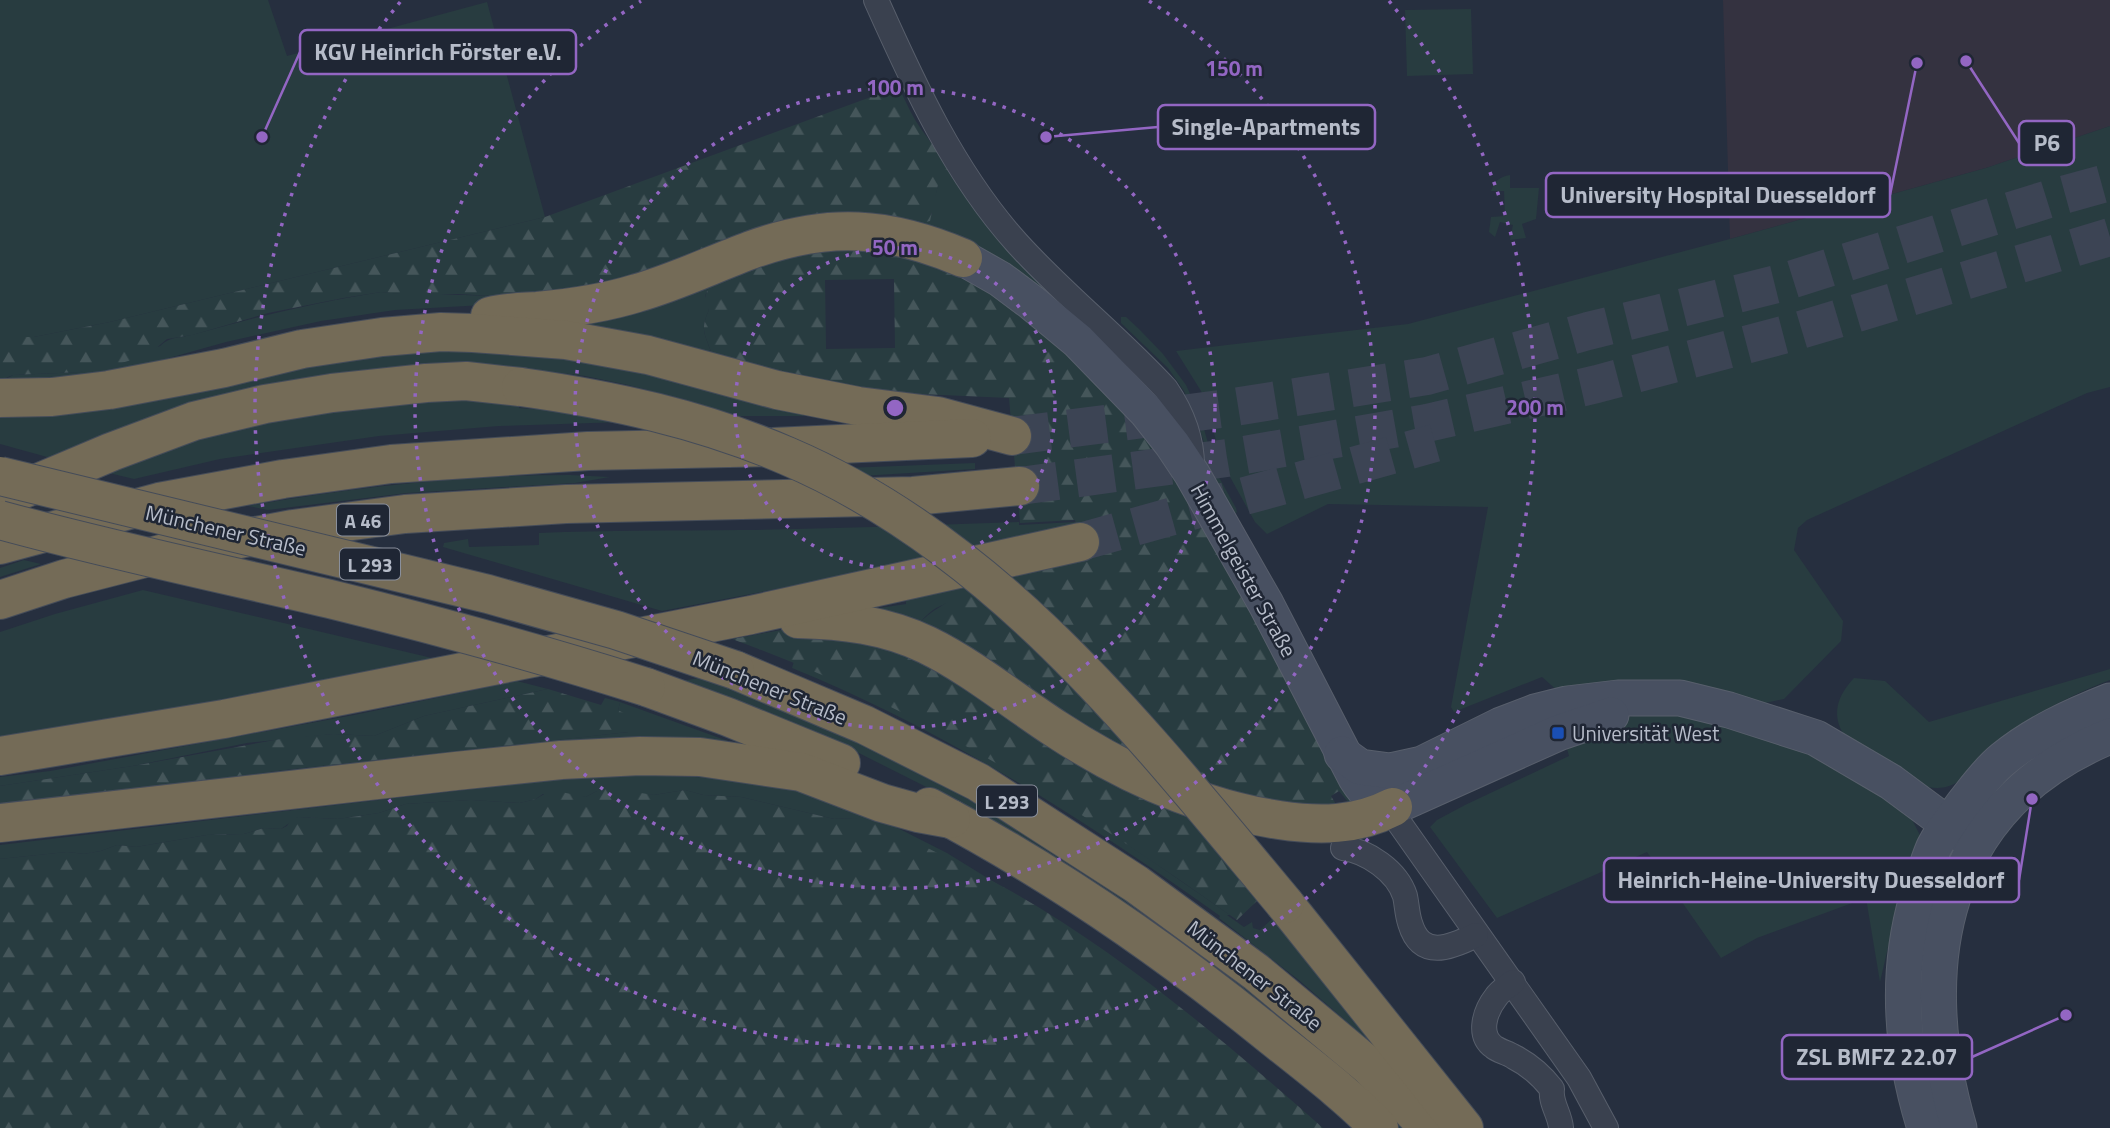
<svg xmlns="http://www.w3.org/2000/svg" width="2110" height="1128" font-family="'Titillium Web',sans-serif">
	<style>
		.medical { fill: #343240 }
		.green { fill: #283c40 }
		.forest { fill: url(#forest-firs); fill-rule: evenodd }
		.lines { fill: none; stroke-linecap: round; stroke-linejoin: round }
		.highway-tunnel { stroke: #3c4454; stroke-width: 38; stroke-dasharray: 38 19; stroke-linecap: butt }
		.street-casing { stroke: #585f6c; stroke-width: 26 }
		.secondary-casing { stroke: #585f6c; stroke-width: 37 }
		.highway-casing { stroke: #454c59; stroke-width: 40 }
		.street { stroke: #3a414f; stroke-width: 24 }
		.secondary { stroke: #485061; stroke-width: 35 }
		.highway { stroke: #746b57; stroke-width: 38 }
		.highway-bridge-casing { stroke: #454c59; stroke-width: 40; stroke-linecap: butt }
		.highway-bridge { stroke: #746b57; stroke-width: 38 }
		.ring { fill: none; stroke: #9366c3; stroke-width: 3.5; stroke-dasharray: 3.5 7 }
		.transit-dot { fill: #1a4fb4; stroke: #1f2634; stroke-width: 2.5 }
		.labels { text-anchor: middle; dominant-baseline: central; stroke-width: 5; stroke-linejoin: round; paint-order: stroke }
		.shield { fill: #1f2634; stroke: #898f9c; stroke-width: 2 }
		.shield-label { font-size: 19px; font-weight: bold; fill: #b6bcc9 }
		.street-label { font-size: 21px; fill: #b6bcc9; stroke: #1f2634 }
		.poi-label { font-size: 21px; fill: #b6bcc9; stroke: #1f2634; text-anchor: start }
		.centre { fill: #9366c3; stroke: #1f2634; stroke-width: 3.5 }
		.ring-label { font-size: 21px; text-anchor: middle; font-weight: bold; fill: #9366c3; stroke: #1f2634; stroke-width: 5; stroke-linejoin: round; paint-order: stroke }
		.leader { fill: none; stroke: #9366c3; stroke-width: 2.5 }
		.callout-dot { fill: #9366c3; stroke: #1f2634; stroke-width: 2.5 }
		.callout { fill: #1f2634; stroke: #9366c3; stroke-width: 2.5 }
		.callout-label { font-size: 23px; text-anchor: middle; font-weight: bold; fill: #b6bcc9 }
	</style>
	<defs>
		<pattern id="forest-firs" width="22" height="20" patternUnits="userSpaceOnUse" patternTransform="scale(1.75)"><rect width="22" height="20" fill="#283c40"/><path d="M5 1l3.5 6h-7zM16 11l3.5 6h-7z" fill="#45565a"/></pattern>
	</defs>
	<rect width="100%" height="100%" fill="#262f3f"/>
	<!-- medical -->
	<path class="medical" d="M1723,0H2110V126L1986,168L1730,239Z"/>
	<!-- green -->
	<g class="green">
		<path d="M0,0H268L287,56L487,2L545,217L110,322L34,337H0Z"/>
		<path d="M1471,9L1473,74L1407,76L1405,10Z"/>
		<path d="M2110,126V387L2087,393L1807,520L1798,528L1794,550L1843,621L1841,641L1784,699L1765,703L1743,697L1559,692L1542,677L1454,712L1451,707L1488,507L1328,504L1267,534L1255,522L1224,466L1201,391L1176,351L1408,324L1730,239L1986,168Z"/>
		<path d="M942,158L1104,340L788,220L932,215V207L938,185H948Z"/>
		<path d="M1510,175V188H1539L1536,219L1522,224L1526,238L1510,240L1513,225L1500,222L1495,237L1489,232L1491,217L1505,216L1504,191H1491C1495,181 1499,177 1510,175Z"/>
		<path d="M1628,186V197L1548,218L1552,188Z"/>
		<path d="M732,277L726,280L709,283L705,297L709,310C699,332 706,334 712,355L549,321Z"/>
		<path d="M381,292C418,296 455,294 493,296L484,305L395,310L321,321L226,342L105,376L6,379L13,375L80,372L160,346C170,336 181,338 195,334C256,317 317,302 381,292Z"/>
		<path d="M1121,317H1126L1139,329L1163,354L1186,385L1201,418L1216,472L1236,508L1237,512L1233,515L1217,485L1196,417L1184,391L1168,368L1121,323Z"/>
		<path d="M449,349L580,357L804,412L803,416H739L683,399L628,385L585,376L519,368L58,460L0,444V411L364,355Z"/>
		<path d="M376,399H519V408L533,409V407L623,422L499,426L379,436L220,459L134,479L92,469L153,447Z"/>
		<path d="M975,463V469L861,476L845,468Z"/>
		<path d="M570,475L610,477L575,483L407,493L268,510L248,506C354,487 463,475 570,475Z"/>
		<path d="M1019,522V525L1075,522V526L818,581L662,611L443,547L444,543L468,539L469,547L539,545V533C606,530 674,531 741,530C834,529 926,525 1019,522Z"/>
		<path d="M24,560L41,564L0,577V568Z"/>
		<path d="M959,583L977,597C954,599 931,605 918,626L902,625L866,610L906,604L905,593Z"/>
		<path d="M143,590L432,658L304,686L0,741V632L55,614Z"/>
		<path d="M794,661C834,680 876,697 915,717C1026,773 1129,844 1230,915H1227L1244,927L1252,922L1253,928L1260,930L1273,918L1386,1056L1300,981L1219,918L1220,916C1085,820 946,731 792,668Z"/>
		<path d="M2110,669V680C2067,696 2028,718 1994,747C1981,757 1971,771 1959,781C1949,788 1939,789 1928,787C1914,779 1851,746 1845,736C1830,715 1838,695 1854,678L1885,681L1929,722Z"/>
		<path d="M705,677L829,728L949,788L1025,832L1121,893L1278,1013L1406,1128H1397L1218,971L1128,905L1065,865L962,805L843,745L681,681Z"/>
		<path d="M517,681L548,689L424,716L374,736L333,734L247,743L133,766L0,786V777L50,771L354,715Z"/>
		<path d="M620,702L767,755L14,804C218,777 423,754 628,732L618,710Z"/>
		<path d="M1643,714H1674L1731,723L1812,751L1906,808L1922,839L1899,900L1880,982L1866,898L1757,938L1721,958L1647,852L1497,918L1430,827L1437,820L1465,805L1569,756L1565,741L1612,720Z"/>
		<path d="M643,775L721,778L802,791L876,817L947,853L1007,890L855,818L834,819L741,797L703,795L685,790L654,795L597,791L586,797L543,794L536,799L520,803L471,800L406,804L379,813L338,819L298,817L281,829L264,828L244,834L207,835L136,847L117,845L101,851L84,854L67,852L0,859V845L539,781Z"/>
	</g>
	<!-- forest -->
	<g class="forest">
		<path d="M898,87C904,97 908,108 914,118C926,139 947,158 951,183L948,185H938L930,221L922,223L915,222L599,289L493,296L458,294L420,296L381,292L343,298L268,313L192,335L167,339L148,355L108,367L80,372L13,375L0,380V337H34L110,322L545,217Z"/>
		<path d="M796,245L933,255L1069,346L1179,476L1349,790L1354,809L1339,791L1331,796L1340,811L1222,799L1005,572L1083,552L1075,520L1020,523L1009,398L921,394L838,385L712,355C706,334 699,332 709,310L704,302L709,283L720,278L727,280ZM894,279L895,348L826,349L825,280Z"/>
		<path d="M964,595L977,597L1030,644L1151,770L918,626C921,617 954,597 964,595Z"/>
		<path d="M793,628L883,639L1177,801L1258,900L1237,920C1076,806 918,706 732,639Z"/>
		<path d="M548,689L601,705L605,698L620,702L618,710L631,717V724L628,732L285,770L0,806V786L133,766L286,738L333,734L374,736L424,716Z"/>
		<path d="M608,788L654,795L685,790L703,795L741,797L834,819L855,818L876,822C920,845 966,866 1009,890C1124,955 1224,1041 1323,1128H0V859L67,852L84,854L101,851L117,845L136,847L207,835L244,834L264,828L281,829L287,826L291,820L298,817L338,819L379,813L406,804L471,800L520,803L536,799L551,790L586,797L597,791Z"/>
	</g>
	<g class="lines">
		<!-- highway-tunnel -->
		<g class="highway-tunnel">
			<path d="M1012,436L1228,408L1427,376L1588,331L1777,284L2052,198L2110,182"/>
			<path d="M1020,486L1227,458L1427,423L1597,384L1787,334L2110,237"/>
			<path d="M1080,542L1435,443"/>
		</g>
		<!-- street casing -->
		<g class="street-casing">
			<g id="street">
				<path d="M876,0C914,85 954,173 1017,243C1064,295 1119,338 1166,389C1183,414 1193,440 1192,470"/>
				<path d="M1393,807L1400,824L1579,1078L1606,1128"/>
				<path d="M1343,848C1367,851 1397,871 1405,896C1407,905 1407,914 1410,923C1421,960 1450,948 1476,935"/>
				<path d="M1513,982C1507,987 1500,991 1496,997C1485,1011 1477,1035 1494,1047C1499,1051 1508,1053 1514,1057C1530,1065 1541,1075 1552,1089C1550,1103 1560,1114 1561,1128"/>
			</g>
		</g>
		<!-- secondary casing -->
		<g class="secondary-casing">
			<g id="secondary">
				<path d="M963,258L1000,279L1031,302L1078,341L1146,411L1172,444L1192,474L1266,604L1356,778C1366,794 1374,801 1393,807"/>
				<path d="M1342,754L1360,767L1390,771L1422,764L1501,725L1535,712L1567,704L1618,698H1680L1729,710L1816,738L1891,782L1976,845"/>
				<path d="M1393,807L1558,733L1611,715"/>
				<path d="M1925,1128C1901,1052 1895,975 1917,898C1922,881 1927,863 1934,847C1942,831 1954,817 1964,803C1976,788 1988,771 2003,759C2035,733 2072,716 2110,701"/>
				<path d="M1959,1128C1912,967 1939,806 2110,736"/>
			</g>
		</g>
		<!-- highway casing -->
		<g class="highway-casing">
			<g id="highway">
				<path d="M490,316C505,312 521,312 537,311C571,308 605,303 637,293C676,282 713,264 751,250C828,222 888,226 963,258"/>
				<path d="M0,398L52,397L109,390L224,368L302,349L382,337L441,332L473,333L566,340L648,355L777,390L858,406L938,416L1012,436"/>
				<path d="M0,499L111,452L194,421L265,404L332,393L426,383L466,381L521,387"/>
				<path d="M0,545L159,502L283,479L391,464L588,451L773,447L972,438"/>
				<path d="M0,600L64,579L165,553L293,529L405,514L566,504L913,496L1020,486"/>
				<path d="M798,619C842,620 886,625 927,645C972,667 1013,701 1056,729C1123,773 1199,808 1279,820C1319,826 1356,826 1393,807"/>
				<path d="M735,670L865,725L978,782L1136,884L1256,972L1370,1067L1429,1128"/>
				<path d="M646,687L728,717L841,763"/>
				<path d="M0,756L224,719L751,615L1080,542"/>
				<path d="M929,807C1049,870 1160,946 1265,1031C1302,1061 1347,1094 1379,1128"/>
				<path d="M0,823L456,771L561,760L640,756L700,757L801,772L882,803L918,813L951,819"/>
				<path d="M1285,904L1464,1128"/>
			</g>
		</g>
		<!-- street -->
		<use href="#street" class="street"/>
		<!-- secondary -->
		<use href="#secondary" class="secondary"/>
		<!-- highway -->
		<use href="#highway" class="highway"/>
		<!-- highway-bridge casing -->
		<g class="highway-bridge-casing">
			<g id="highway-bridge">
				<path d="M521,387C613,400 701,419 787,456C998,546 1142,733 1285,904"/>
				<path d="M0,476L488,594L616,630L735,670"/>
				<path d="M0,520C109,550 220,573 330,599C436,625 542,654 646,687"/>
			</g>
		</g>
		<!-- highway-bridge -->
		<use href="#highway-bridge" class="highway-bridge"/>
	</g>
	<!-- distance rings -->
	<g class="ring">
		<circle cx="895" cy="408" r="160"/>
		<circle cx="895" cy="408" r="320"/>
		<path d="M1149 1A480 480 0 1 1 641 1"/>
		<path d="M1389 1A640 640 0 1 1 401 1"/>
	</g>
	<!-- markers -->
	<rect class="transit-dot" x="1551" y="726" width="14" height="14" rx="3.5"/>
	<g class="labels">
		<!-- shield labels -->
		<g class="shield">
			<rect x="337" y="504.5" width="52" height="31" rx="5"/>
			<rect x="340" y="548.5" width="60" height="31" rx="5"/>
			<rect x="977" y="785.5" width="60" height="31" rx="5"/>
		</g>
		<g class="shield-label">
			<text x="363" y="520">A 46</text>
			<text x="370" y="564">L 293</text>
			<text x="1007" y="801">L 293</text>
		</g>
		<!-- street labels -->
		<g class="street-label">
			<text transform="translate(226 530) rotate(13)">Münchener Straße</text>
			<text transform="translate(1244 570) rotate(61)">Himmelgeister Straße</text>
			<text transform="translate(770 687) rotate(22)">Münchener Straße</text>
			<text transform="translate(1255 975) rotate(38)">Münchener Straße</text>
		</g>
		<!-- poi labels -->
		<g class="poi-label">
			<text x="1572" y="733">Universität West</text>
		</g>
	</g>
	<circle cx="895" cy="408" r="10" class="centre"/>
	<g class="ring-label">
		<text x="1234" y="76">150 m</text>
		<text x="895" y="95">100 m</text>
		<text x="895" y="255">50 m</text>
		<text x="1535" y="415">200 m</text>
	</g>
	<!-- callouts -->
	<path class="leader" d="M262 137L300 52M1046 137L1158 127M1966 61L2019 143M1917 63L1890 195M2032 799L2019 880M2066 1015L1972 1057"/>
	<g class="callout-dot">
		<circle cx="262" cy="137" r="7"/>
		<circle cx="1046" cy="137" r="7"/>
		<circle cx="1966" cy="61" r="7"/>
		<circle cx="1917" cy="63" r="7"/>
		<circle cx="2032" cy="799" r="7"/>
		<circle cx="2066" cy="1015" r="7"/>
	</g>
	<g class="callout">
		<rect x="300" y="30" width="276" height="44" rx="7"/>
		<rect x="1158" y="105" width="217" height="44" rx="7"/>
		<rect x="2019" y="121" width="55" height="44" rx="7"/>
		<rect x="1546" y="173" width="344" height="44" rx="7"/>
		<rect x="1604" y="858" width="415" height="44" rx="7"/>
		<rect x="1782" y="1035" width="190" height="44" rx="7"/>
	</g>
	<g class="callout-label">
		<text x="438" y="60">KGV Heinrich Förster e.V.</text>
		<text x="1266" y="135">Single-Apartments</text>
		<text x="2047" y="151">P6</text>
		<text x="1718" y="203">University Hospital Duesseldorf</text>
		<text x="1811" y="888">Heinrich-Heine-University Duesseldorf</text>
		<text x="1877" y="1065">ZSL BMFZ 22.07</text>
	</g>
</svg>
